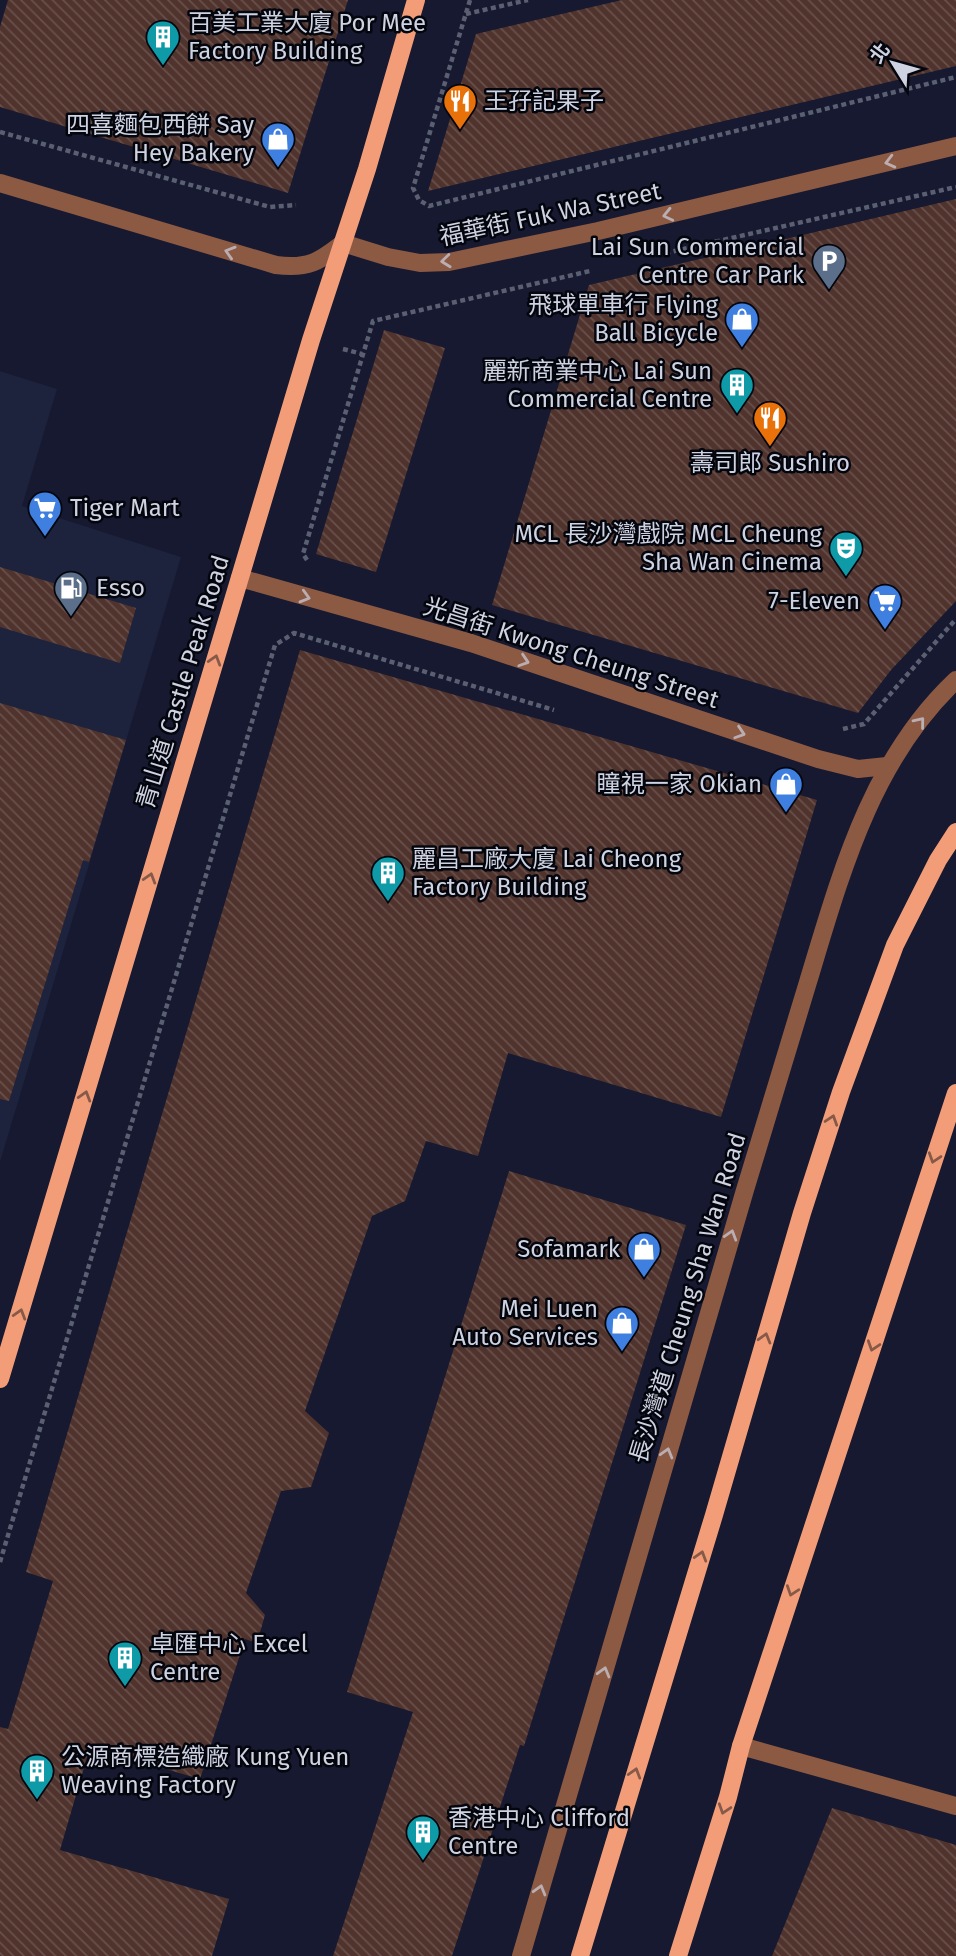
<svg xmlns="http://www.w3.org/2000/svg" width="956" height="1956" font-family="'Fira Sans','Noto Sans TC',sans-serif">
	<style>
		.built { fill: #1d223d }
		.building { fill: url(#building-back-hatch) }
		.lines { fill: none; stroke-linecap: round; stroke-linejoin: round }
		.path { stroke: #5b5f72; stroke-width: 4.5; stroke-dasharray: 5 3.5; stroke-linecap: butt }
		.minor { stroke: #8c5943; stroke-width: 18 }
		.major { stroke: #f39d78; stroke-width: 18 }
		.oneway { stroke: #baaeb2 }
		.oneway2 { stroke: #875948 }
		.labels { text-anchor: middle; dominant-baseline: central; stroke-width: 5; stroke-linejoin: round; paint-order: stroke }
		.poi-label { font-size: 24px; fill: #ced2e1; stroke: #04060e; text-anchor: end }
		.street-label { font-size: 24px; fill: #ced2e1; stroke: #04060e }
	</style>
	<defs>
		<pattern id="building-back-hatch" width="6" height="6" patternUnits="userSpaceOnUse" patternTransform="scale(1.75)"><rect width="6" height="6" fill="#50332d"/><path d="M-1 5l2 2M0 0l6 6M5-1l2 2" fill="none" stroke="#68504b"/></pattern>
	</defs>
	<rect width="100%" height="100%" fill="#16192f"/>
	<!-- built -->
	<path class="built" d="M0,371L57,389L22,506L181,557L0,1162Z"/>
	<!-- building -->
	<g class="building">
		<path d="M8,0H348L288,193L0,107V27Z"/>
		<path d="M622,0H956V66L428,191L476,34Z"/>
		<path d="M956,199V601L891,670L858,713L492,605L589,285Z"/>
		<path d="M384,330L445,348L376,572L316,554Z"/>
		<path d="M0,567L136,608L120,663L0,627Z"/>
		<path d="M300,650L817,800L721,1117L508,1053L478,1156L426,1141L405,1201L372,1216L305,1411L329,1433L311,1487L281,1491L246,1593L265,1615L257,1643L245,1639L200,1779L90,1747L60,1850L229,1899L212,1956H0V1727L8,1729L53,1581L26,1572Z"/>
		<path d="M0,703L126,740L89,862L83,860L9,1101L0,1099Z"/>
		<path d="M509,1171L686,1225L524,1746L520,1745L452,1956H333L413,1712L347,1692Z"/>
		<path d="M832,1808L956,1845V1956H772Z"/>
	</g>
	<g class="lines">
		<!-- path -->
		<g class="path">
			<path d="M470,0L413,188L419,200L429,206L956,77"/>
			<path d="M466,14L528,0"/>
			<path d="M0,132L270,207L296,205"/>
			<path d="M657,255L956,187"/>
			<path d="M343,349L362,354"/>
			<path d="M307,560L303,554L373,321L590,271"/>
			<path d="M843,729L864,724L956,619"/>
			<path d="M0,1562L275,645L294,633L554,710"/>
		</g>
		<!-- minor -->
		<g class="minor">
			<path d="M0,183L276,265C308,269 319,262 343,243L388,257L420,263L449,262L598,231L956,146"/>
			<path d="M240,578L471,643L818,759L858,769L887,766"/>
			<path d="M741,1746L956,1806"/>
			<path d="M521,1956C595,1701 668,1445 745,1190C766,1121 787,1051 808,982C841,873 871,760 956,680"/>
		</g>
		<!-- major -->
		<g class="major">
			<path d="M0,1379L311,340L367,169L416,0"/>
			<path d="M580,1956L714,1515L802,1213L841,1092L895,945L938,860L956,832"/>
			<path d="M678,1956L728,1797L741,1746L956,1093"/>
		</g>
	</g>
	<!-- one-way arrows -->
	<defs><path id="oneway-chevron" d="M-2-3.5L2.5 0L-2 3.5" fill="none" stroke-width="1.6" stroke-linecap="round" stroke-linejoin="round" transform="scale(1.75)"/></defs>
	<g class="oneway">
		<use href="#oneway-chevron" transform="translate(890 162) rotate(166)"/>
		<use href="#oneway-chevron" transform="translate(668 215) rotate(167)"/>
		<use href="#oneway-chevron" transform="translate(230 252) rotate(-163)"/>
		<use href="#oneway-chevron" transform="translate(446 261) rotate(174)"/>
		<use href="#oneway-chevron" transform="translate(305 597) rotate(16)"/>
		<use href="#oneway-chevron" transform="translate(524 661) rotate(18)"/>
		<use href="#oneway-chevron" transform="translate(920 722) rotate(-51)"/>
		<use href="#oneway-chevron" transform="translate(740 733) rotate(18)"/>
		<use href="#oneway-chevron" transform="translate(731 1235) rotate(-73)"/>
		<use href="#oneway-chevron" transform="translate(667 1453) rotate(-74)"/>
		<use href="#oneway-chevron" transform="translate(604 1672) rotate(-74)"/>
		<use href="#oneway-chevron" transform="translate(540 1890) rotate(-74)"/>
	</g>
	<g class="oneway2">
		<use href="#oneway-chevron" transform="translate(215 660) rotate(-73)"/>
		<use href="#oneway-chevron" transform="translate(150 878) rotate(-73)"/>
		<use href="#oneway-chevron" transform="translate(85 1096) rotate(-73)"/>
		<use href="#oneway-chevron" transform="translate(832 1120) rotate(-72)"/>
		<use href="#oneway-chevron" transform="translate(934 1158) rotate(108)"/>
		<use href="#oneway-chevron" transform="translate(20 1314) rotate(-73)"/>
		<use href="#oneway-chevron" transform="translate(765 1338) rotate(-74)"/>
		<use href="#oneway-chevron" transform="translate(873 1346) rotate(108)"/>
		<use href="#oneway-chevron" transform="translate(701 1556) rotate(-73)"/>
		<use href="#oneway-chevron" transform="translate(792 1591) rotate(109)"/>
		<use href="#oneway-chevron" transform="translate(635 1773) rotate(-73)"/>
		<use href="#oneway-chevron" transform="translate(724 1809) rotate(108)"/>
	</g>
	<!-- icons -->
	<defs>
		<g id="building-pin" transform="scale(1.75)"><path d="M0 17L-7.5 6A9.5 9.5 0 1 1 7.5 6Z" fill="#0f9aa8" stroke="#04060e"/><path d="M-4-6H4V6H1V3H-1V6H-4ZM-2.5-4.3h1.7v1.8h-1.7ZM.8-4.3h1.7v1.8H.8ZM-2.5-1h1.7V.8h-1.7ZM.8-1h1.7V.8H.8Z" fill="#fff"/></g>
		<g id="restaurant-pin" transform="scale(1.75)"><path d="M0 17L-7.5 6A9.5 9.5 0 1 1 7.5 6Z" fill="#e8710a" stroke="#04060e"/><path d="M-5-6h1v4h1v-4h1v4h1v-4h1v5L-1.5 .5V6h-2V.5L-5-1ZM5-6V6H3V1.5H1.5Q1.5-4 5-6Z" fill="#fff"/></g>
		<g id="shop-pin" transform="scale(1.75)"><path d="M0 17L-7.5 6A9.5 9.5 0 1 1 7.5 6Z" fill="#3f7fe0" stroke="#04060e"/><path d="M-5-2.5h2.3a2.7 3.5 0 0 1 5.4 0H5L5.5 6h-11ZM-1.5-2.5h3a1.5 2.3 0 0 0-3 0Z" fill="#fff"/></g>
		<g id="parking-pin" transform="scale(1.75)"><path d="M0 17L-7.5 6A9.5 9.5 0 1 1 7.5 6Z" fill="#5c6f8a" stroke="#04060e"/><path d="M-3.5-5.5H1a3.5 3.5 0 0 1 0 7H-1V5.5H-3.5ZM-1-3.4V-.6H.8a1.4 1.4 0 0 0 0-2.8Z" fill="#fff"/></g>
		<g id="supermarket-pin" transform="scale(1.75)"><path d="M0 17L-7.5 6A9.5 9.5 0 1 1 7.5 6Z" fill="#3f7fe0" stroke="#04060e"/><path d="M-6-5.5h2.5l.6 2H6L4.5 2H-2.5L-4.4-4H-6ZM-1.5 3.2a1.3 1.3 0 1 0 .1 0ZM3 3.2a1.3 1.3 0 1 0 .1 0Z" fill="#fff"/></g>
		<g id="theatre-pin" transform="scale(1.75)"><path d="M0 17L-7.5 6A9.5 9.5 0 1 1 7.5 6Z" fill="#0f9aa8" stroke="#04060e"/><path d="M-5-5.5Q0-4 5-5.5V0Q5 5 0 6Q-5 5-5 0ZM-3.3-2.5H-1v1.5H-3.3ZM1-2.5H3.3v1.5H1ZM-2.8 1Q0 5.5 2.8 1Z" fill="#fff"/></g>
		<g id="fuel-pin" transform="scale(1.75)"><path d="M0 17L-7.5 6A9.5 9.5 0 1 1 7.5 6Z" fill="#5c6f8a" stroke="#04060e"/><path d="M-5.5-6h7V0h2V4h1.3V-2.5L3-4.5l.8-.8L6-3V5H2.5V1h-1V6h-7ZM-4.2-4.7v3.2H.2V-4.7Z" fill="#fff"/></g>
	</defs>
	<g fill-rule="evenodd">
		<use href="#building-pin" x="163" y="37"/>
		<use href="#restaurant-pin" x="460" y="101"/>
		<use href="#shop-pin" x="278" y="139"/>
		<use href="#parking-pin" x="829" y="261"/>
		<use href="#shop-pin" x="742" y="319"/>
		<use href="#building-pin" x="737" y="385"/>
		<use href="#restaurant-pin" x="770" y="418"/>
		<use href="#supermarket-pin" x="45" y="508"/>
		<use href="#theatre-pin" x="846" y="548"/>
		<use href="#fuel-pin" x="71" y="588"/>
		<use href="#supermarket-pin" x="885" y="601"/>
		<use href="#shop-pin" x="786" y="784"/>
		<use href="#building-pin" x="388" y="873"/>
		<use href="#shop-pin" x="644" y="1249"/>
		<use href="#shop-pin" x="622" y="1323"/>
		<use href="#building-pin" x="125" y="1658"/>
		<use href="#building-pin" x="37" y="1771"/>
		<use href="#building-pin" x="423" y="1832"/>
	</g>
	<g class="labels">
		<!-- poi labels -->
		<g class="poi-label">
			<text x="188" y="23" text-anchor="start">百美工業大廈 Por Mee<tspan x="188" dy="28">Factory Building</tspan></text>
			<text x="484" y="101" text-anchor="start">王孖記果子</text>
			<text x="254" y="125">四喜麵包西餅 Say<tspan x="254" dy="28">Hey Bakery</tspan></text>
			<text x="804" y="247">Lai Sun Commercial<tspan x="804" dy="28">Centre Car Park</tspan></text>
			<text x="718" y="305">飛球單車行 Flying<tspan x="718" dy="28">Ball Bicycle</tspan></text>
			<text x="712" y="371">麗新商業中心 Lai Sun<tspan x="712" dy="28">Commercial Centre</tspan></text>
			<text x="770" y="463" text-anchor="middle">壽司郎 Sushiro</text>
			<text x="70" y="508" text-anchor="start">Tiger Mart</text>
			<text x="822" y="534">MCL 長沙灣戲院 MCL Cheung<tspan x="822" dy="28">Sha Wan Cinema</tspan></text>
			<text x="96" y="588" text-anchor="start">Esso</text>
			<text x="860" y="601">7-Eleven</text>
			<text x="762" y="784">瞳視一家 Okian</text>
			<text x="412" y="859" text-anchor="start">麗昌工廠大廈 Lai Cheong<tspan x="412" dy="28">Factory Building</tspan></text>
			<text x="620" y="1249">Sofamark</text>
			<text x="598" y="1309">Mei Luen<tspan x="598" dy="28">Auto Services</tspan></text>
			<text x="150" y="1644" text-anchor="start">卓匯中心 Excel<tspan x="150" dy="28">Centre</tspan></text>
			<text x="61" y="1757" text-anchor="start">公源商標造織廠 Kung Yuen<tspan x="61" dy="28">Weaving Factory</tspan></text>
			<text x="448" y="1818" text-anchor="start">香港中心 Clifford<tspan x="448" dy="28">Centre</tspan></text>
		</g>
		<!-- street labels -->
		<g class="street-label">
			<text transform="translate(550 214) rotate(-12)">福華街 Fuk Wa Street</text>
			<text transform="translate(571 653) rotate(18)">光昌街 Kwong Cheung Street</text>
			<text transform="translate(183 682) rotate(-73)">青山道 Castle Peak Road</text>
			<text transform="translate(688 1298) rotate(-73)">長沙灣道 Cheung Sha Wan Road</text>
		</g>
	</g>
	<!-- north arrow -->
	<g transform="translate(893 63) rotate(307)" stroke="#04060e" stroke-width="5" paint-order="stroke">
	<path d="M0-5L12 26L0 18L-12 26Z" fill="#ced2e1"/>
	<text y="-10" font-size="19" font-weight="bold" text-anchor="middle" fill="#ced2e1">北</text>
	</g>
</svg>
